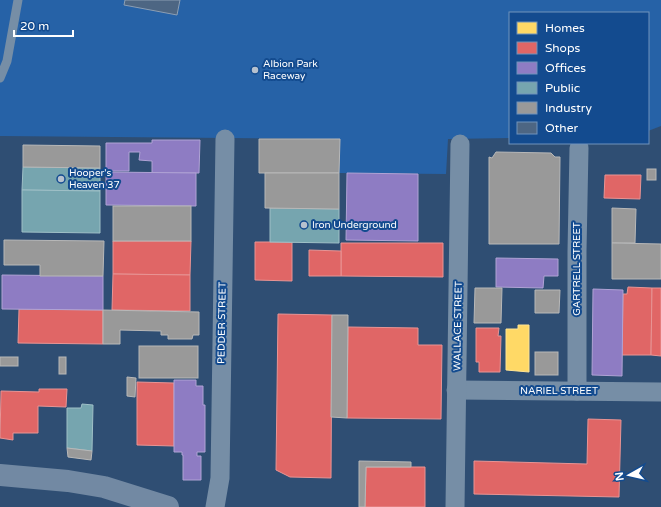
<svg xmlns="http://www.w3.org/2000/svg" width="661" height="507" font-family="'Varela Round',sans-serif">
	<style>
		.green { fill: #2662a7 }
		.homes { fill: #ffd966; stroke: #ffe494 }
		.shops { fill: #e06666; stroke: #e99494 }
		.offices { fill: #8e7cc3; stroke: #b0a3d5 }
		.public { fill: #76a5af; stroke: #9fc0c7 }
		.industry { fill: #999; stroke: #b8b8b8 }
		.building { fill: #4d6683; stroke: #8b9eb4 }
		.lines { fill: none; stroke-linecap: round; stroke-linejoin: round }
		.service { stroke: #768ea6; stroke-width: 9 }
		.minor { stroke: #768ea6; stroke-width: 19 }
		.secondary { stroke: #7289a3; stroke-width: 22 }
		.poi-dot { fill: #b6c1ce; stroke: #134b8f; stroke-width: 1.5 }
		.labels { text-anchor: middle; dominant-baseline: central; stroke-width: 4; stroke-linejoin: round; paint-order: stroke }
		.poi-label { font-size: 10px; fill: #fff; stroke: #134b8f; text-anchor: start }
		.street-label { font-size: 10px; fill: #fff; stroke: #134b8f }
	</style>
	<rect width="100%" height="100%" fill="#2f4e73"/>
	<!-- green -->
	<path class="green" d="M0,0H661V126L648,131V13H510V138L448,139L446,174L339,173V139L0,136Z"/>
	<!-- homes -->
	<path class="homes" d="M518,325H529V372L506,370V329H518Z"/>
	<!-- shops -->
	<g class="shops">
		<path d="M605,175H641L640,199L604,198Z"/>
		<path d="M113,241H191L190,275L113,274Z"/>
		<path d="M255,242H292V281L255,280Z"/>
		<path d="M341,243H443V277L341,276Z"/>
		<path d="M309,250L341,251V276H309Z"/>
		<path d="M113,274L190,275V311L112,310Z"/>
		<path d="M628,287L652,288L651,355H622L623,294H627Z"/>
		<path d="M652,288H661V356L651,355Z"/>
		<path d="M19,309L103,310V344L18,343Z"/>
		<path d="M278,314L332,315L331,478L290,477L276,470Z"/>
		<path d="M348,327L418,328V345H442L441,419L347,418Z"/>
		<path d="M476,328H499L498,336H501L500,372H479V362H476Z"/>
		<path d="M137,382L174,383V446L137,445Z"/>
		<path d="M39,389H67L66,407L38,406V433H13V440L0,438L1,391L39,392Z"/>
		<path d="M588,419L621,420L619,497L474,494V461L587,464Z"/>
		<path d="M366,467H425V507H365Z"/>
	</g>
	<!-- offices -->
	<g class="offices">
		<path d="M152,140H200L199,173H152V161L139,160L140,152H129V171H106V143H152Z"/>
		<path d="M106,172L196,173V206L106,205Z"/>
		<path d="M347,173L418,174V241L346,240Z"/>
		<path d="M496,258L558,259V276H544L543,288L496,287Z"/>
		<path d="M2,275L103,276V310L2,309Z"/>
		<path d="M593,289L623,290L622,376L592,375Z"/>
		<path d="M174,380H196V386H203V405H205V452H197V456H201V480H183V455H182V452H174Z"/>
	</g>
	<!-- public -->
	<g class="public">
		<path d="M23,167L100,168V191L22,190Z"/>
		<path d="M22,190L100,191V233L22,232Z"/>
		<path d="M270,208L339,209V243L270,242Z"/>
		<path d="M82,404L93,405L92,451L67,448V408H81Z"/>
	</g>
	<!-- industry -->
	<g class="industry">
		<path d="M259,139H340L339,173H259Z"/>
		<path d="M23,145L100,146V168L23,167Z"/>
		<path d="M496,152L551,153L555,157H560L559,244H489V157L492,158Z"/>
		<rect x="647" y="169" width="9" height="11"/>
		<path d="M265,173H339V209L265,208Z"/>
		<rect x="113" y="206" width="78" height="35"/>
		<path d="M612,208L636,209L635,243H612Z"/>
		<path d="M4,240L104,241L103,276H40V265H4Z"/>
		<path d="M612,243L661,244V279H612Z"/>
		<path d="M475,288H502L501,323H474Z"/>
		<path d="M535,290H560L559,313H535Z"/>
		<path d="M103,310L199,312V335H193L192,339H168V335H161V331L120,330V344H103Z"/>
		<path d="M332,315H348L347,418L331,417Z"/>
		<rect x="139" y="346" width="59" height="32"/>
		<rect x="535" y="352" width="23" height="23"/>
		<rect x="0" y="357" width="18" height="9"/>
		<rect x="59" y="357" width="7" height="17"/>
		<path d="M127,377L136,378L135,397L127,396Z"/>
		<path d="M67,448L92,451L91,460L68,457Z"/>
		<path d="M359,461L411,462V467H366L365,507H359Z"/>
	</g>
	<!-- building -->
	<path class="building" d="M125,0H180L177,15L124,5Z"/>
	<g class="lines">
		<!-- service -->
		<path class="service" d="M0,78L7,61L18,0"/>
		<!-- minor -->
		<g class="minor">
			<path d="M456,390L661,392"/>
			<path d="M577,391V251L579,148"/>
			<path d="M215,507L220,478L225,139"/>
			<path d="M455,507L460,144"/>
		</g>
		<!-- secondary -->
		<path class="secondary" d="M0,475L68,481L104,487L168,507"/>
	</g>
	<!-- markers -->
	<g class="poi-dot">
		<circle cx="255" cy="70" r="4"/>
		<circle cx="61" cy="179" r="4"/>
		<circle cx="304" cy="225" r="4"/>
	</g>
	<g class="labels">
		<!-- poi labels -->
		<g class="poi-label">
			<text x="263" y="64">Albion Park<tspan x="263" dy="12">Raceway</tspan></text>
			<text x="69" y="173">Hooper's<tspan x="69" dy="12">Heaven 37</tspan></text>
			<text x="312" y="225">Iron Underground</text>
		</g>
		<!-- street labels -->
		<g class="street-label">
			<text transform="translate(577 269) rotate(-90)">GARTRELL STREET</text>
			<text transform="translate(222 323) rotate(-89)">PEDDER STREET</text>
			<text transform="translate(458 326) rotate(-89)">WALLACE STREET</text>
			<text x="559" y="391">NARIEL STREET</text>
		</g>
	</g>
	<!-- legend -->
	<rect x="509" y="12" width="140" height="132" fill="#134b8f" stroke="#7193bc"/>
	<rect x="517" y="22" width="20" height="12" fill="#ffd966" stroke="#7193bc"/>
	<text x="545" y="32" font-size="12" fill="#ffffff">Homes</text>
	<rect x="517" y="42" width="20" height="12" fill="#e06666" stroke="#7193bc"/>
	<text x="545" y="52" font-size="12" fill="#ffffff">Shops</text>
	<rect x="517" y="62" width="20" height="12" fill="#8e7cc3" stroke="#7193bc"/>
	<text x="545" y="72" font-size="12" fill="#ffffff">Offices</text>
	<rect x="517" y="82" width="20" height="12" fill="#76a5af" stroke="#7193bc"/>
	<text x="545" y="92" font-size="12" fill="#ffffff">Public</text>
	<rect x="517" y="102" width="20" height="12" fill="#999999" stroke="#7193bc"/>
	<text x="545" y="112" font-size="12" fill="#ffffff">Industry</text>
	<rect x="517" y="122" width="20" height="12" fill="#4d6683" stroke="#7193bc"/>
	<text x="545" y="132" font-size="12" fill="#ffffff">Other</text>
	<!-- north arrow -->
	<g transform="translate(629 475) rotate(262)" stroke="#134b8f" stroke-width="3" paint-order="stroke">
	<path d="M0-3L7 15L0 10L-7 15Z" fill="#ffffff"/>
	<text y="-6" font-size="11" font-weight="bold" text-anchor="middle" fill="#ffffff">N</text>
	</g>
	<!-- scale -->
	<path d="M14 30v6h59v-6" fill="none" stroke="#ffffff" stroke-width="2"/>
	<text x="20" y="30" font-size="12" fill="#ffffff" stroke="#134b8f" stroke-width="3" paint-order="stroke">20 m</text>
</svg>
